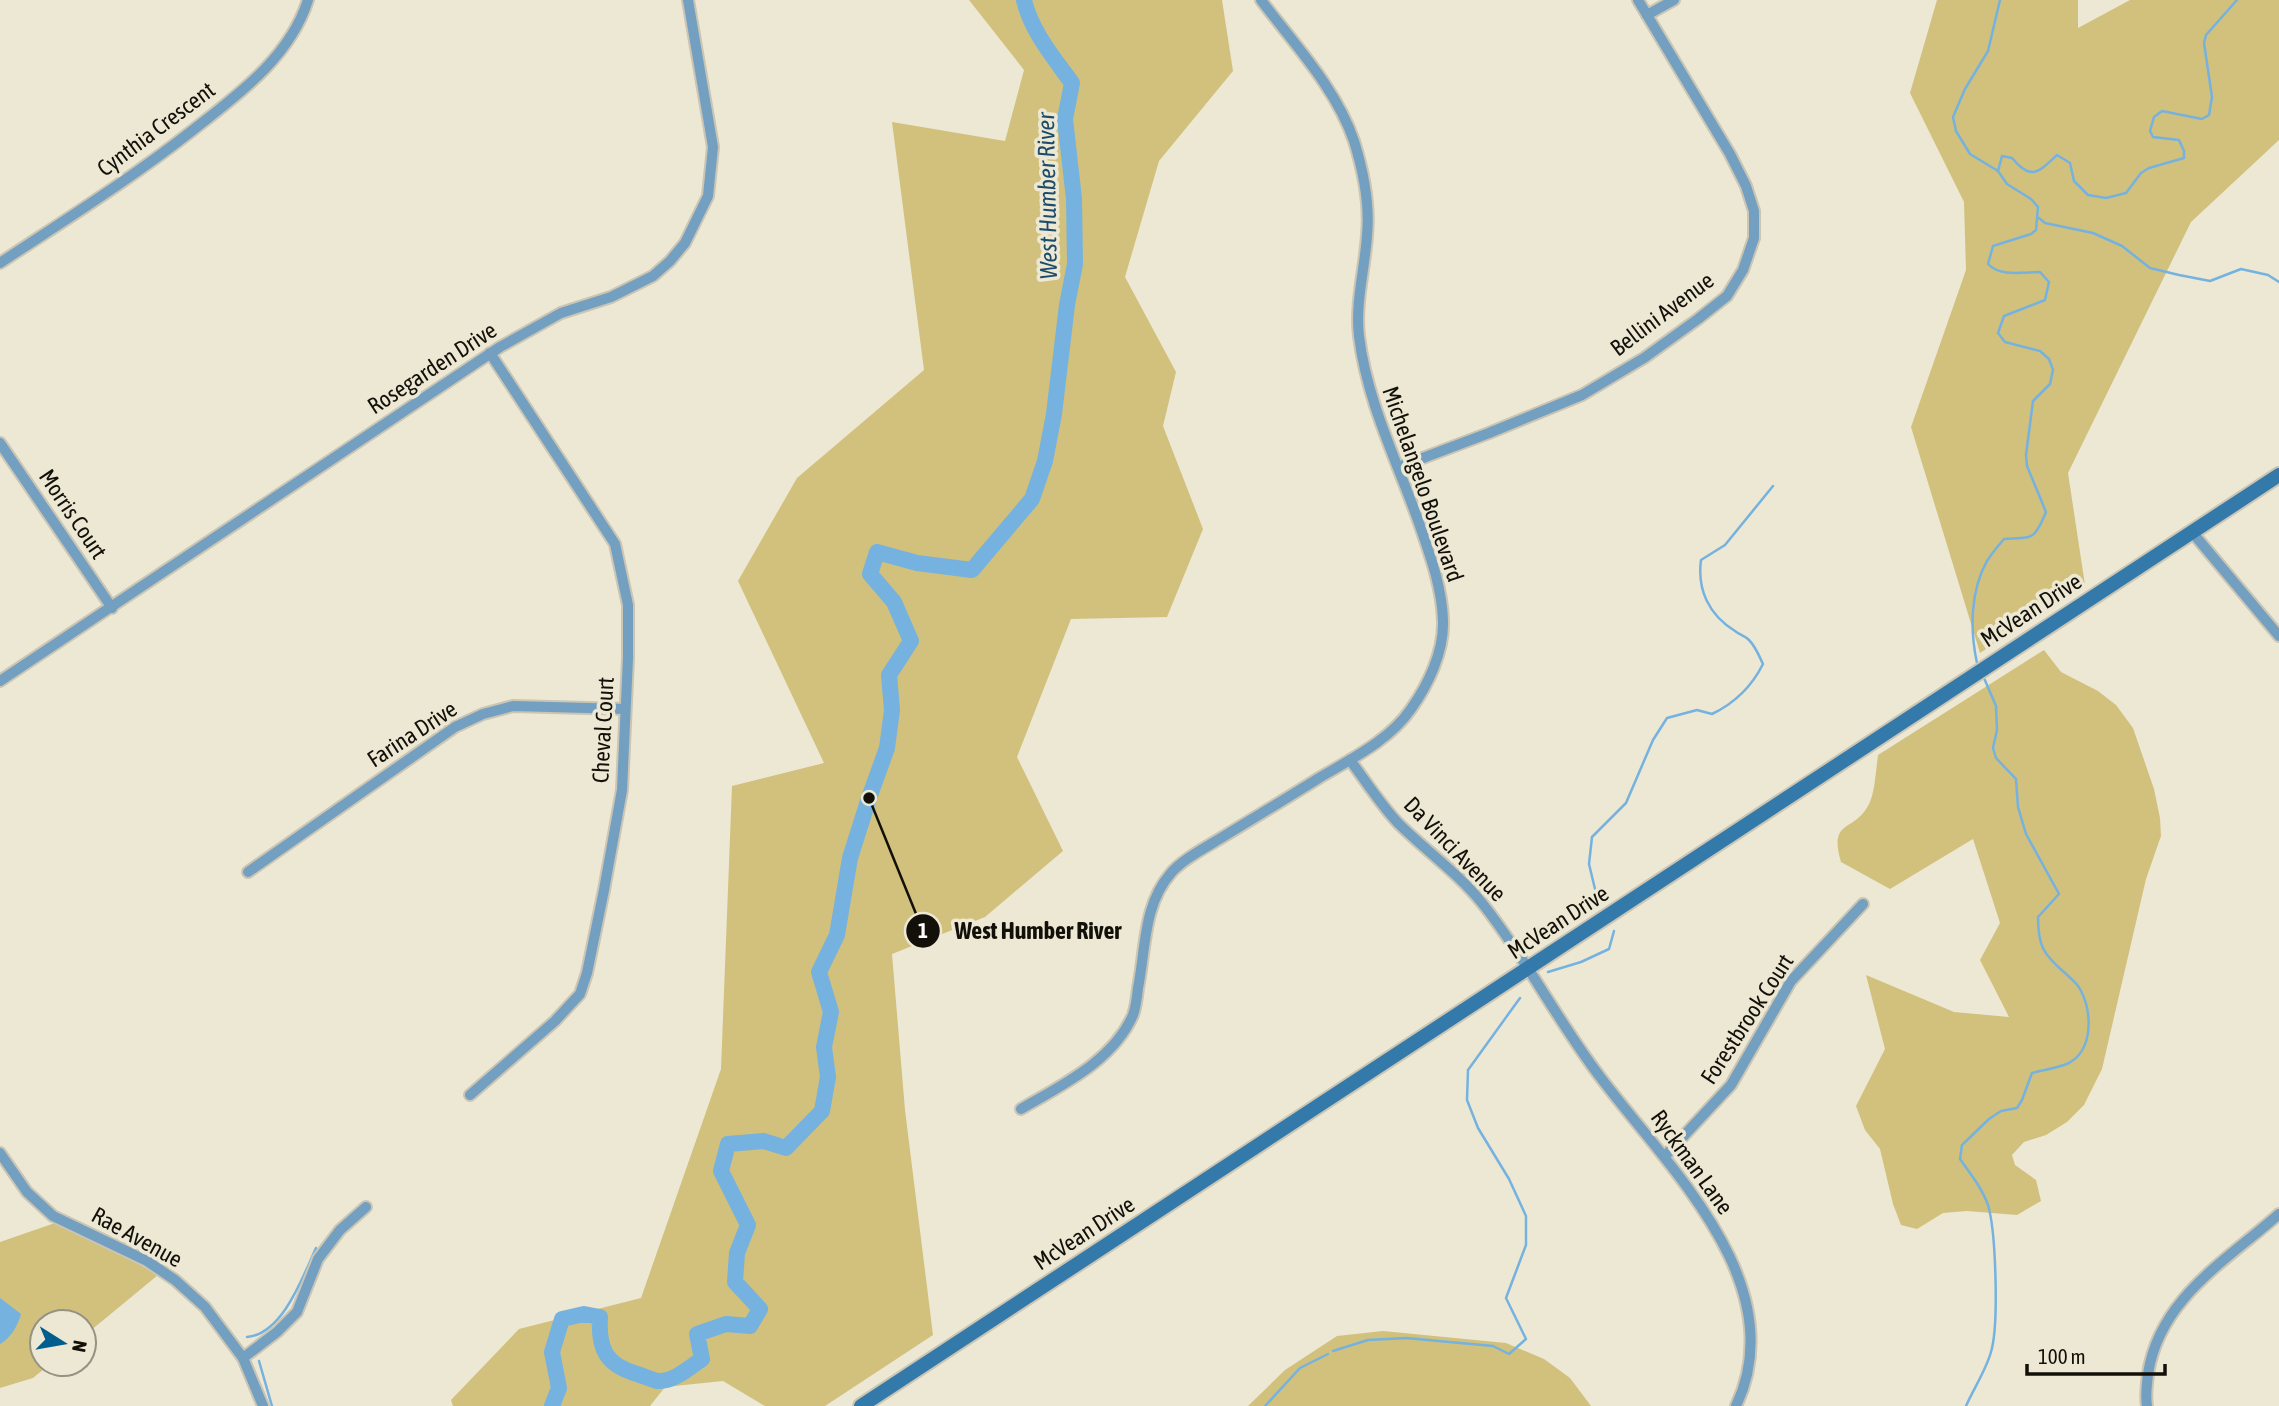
<svg xmlns="http://www.w3.org/2000/svg" width="2279" height="1406" font-family="'Asap Condensed',sans-serif">
	<style>
		.green { fill: #d1c17d }
		.water { fill: #75b2df }
		.lines { fill: none; stroke-linecap: round; stroke-linejoin: round }
		.stream { stroke: #75b2df; stroke-width: 2.5 }
		.river { stroke: #75b2df; stroke-width: 16 }
		.minor-casing { stroke: #cac5b4; stroke-width: 14 }
		.secondary-casing { stroke: #cac5b4; stroke-width: 18 }
		.minor { stroke: #739fc0; stroke-width: 10 }
		.secondary { stroke: #337aaa; stroke-width: 14 }
		.labels { text-anchor: middle; dominant-baseline: central; stroke-width: 7; stroke-linejoin: round; paint-order: stroke }
		.street-label { font-size: 23px; fill: #121009; stroke: #ede8d4 }
		.water-label { font-size: 24px; font-style: italic; fill: #1d4c6a; stroke: #ede8d4 }
		.leader { fill: none; stroke: #121009; stroke-width: 2.5 }
		.callout-dot { fill: #121009; stroke: #ede8d4; stroke-width: 2.5 }
		.mark-label { font-size: 21px; text-anchor: middle; font-weight: bold; fill: #fff }
		.callout-label { font-size: 24px; text-anchor: middle; font-weight: bold; fill: #121009; stroke: #ede8d4; stroke-width: 7; stroke-linejoin: round; paint-order: stroke }
	</style>
	<rect width="100%" height="100%" fill="#ede8d4"/>
	<!-- green -->
	<g class="green">
		<path d="M969,0H1222L1233,71L1159,161L1125,277L1176,372L1163,426L1203,529L1167,617L1071,619L1017,757L1063,851L985,917L892,954L905,1110L933,1335L825,1406H765L723,1381L665,1387L650,1406H453L451,1400L519,1329L641,1298L721,1069L732,786L824,763L738,581L797,478L924,370L892,122L1005,141L1024,70Z"/>
		<path d="M1937,0H2078V28L2130,0H2279V140L2191,222L2068,473L2085,585L1980,653L1911,427L1966,270L1964,202L1910,93Z"/>
		<path d="M2044,650L2061,672L2098,691L2116,705L2133,728L2154,789L2160,818L2161,836L2146,879L2102,1069L2084,1105L2067,1122L2046,1135L2024,1142L2012,1155L2015,1165L2036,1180L2041,1201L2017,1215L1967,1211L1943,1213L1917,1229L1901,1225L1893,1204L1880,1149L1865,1130L1856,1106L1885,1049L1866,975L1954,1012L2009,1017L1980,960L2000,923L1973,839L1890,889L1841,862C1828,818 1855,833 1869,804C1875,793 1876,768 1878,755Z"/>
		<path d="M55,1223L97,1241L158,1275L84,1336V1322H42V1364H50L33,1378L0,1388V1242Z"/>
		<path d="M1383,1331L1506,1343L1544,1359L1570,1378L1591,1406H1248L1285,1370L1337,1336Z"/>
	</g>
	<!-- water -->
	<path class="water" d="M0,1298L21,1314C18,1325 11,1338 0,1344Z"/>
	<g class="lines">
		<!-- stream -->
		<g class="stream">
			<path d="M1998,171L2002,156L2012,158C2031,181 2038,173 2057,155L2070,163L2074,181L2088,195L2106,198L2126,193L2141,173L2149,168L2184,158V151L2179,140L2153,137L2150,131L2154,117L2162,111L2202,119L2209,115L2212,97L2204,43L2206,35L2237,0"/>
			<path d="M2039,218L2045,223L2093,233L2122,246L2150,268L2179,275L2210,281L2241,269L2268,275L2279,282"/>
			<path d="M1977,663C1970,631 1970,591 1987,561C1992,553 1998,546 2004,539C2033,537 2034,541 2046,512L2027,466L2026,455L2033,401L2050,384L2053,370L2049,359L2040,351L2005,342L1998,333L2004,316L2045,300L2049,282L2040,272C2024,272 2000,277 1988,264L1993,246L2031,234L2036,230L2038,207L2031,199L2007,184L1998,171L1970,154L1956,131L1953,117L1965,89L1988,51L2000,0"/>
			<path d="M1599,897L1595,889L1589,864L1592,837L1626,803L1653,740L1667,718L1697,710L1712,714C1735,703 1751,688 1763,664C1759,656 1756,647 1749,640C1745,636 1740,635 1735,631C1709,615 1697,590 1701,560L1725,545L1773,486"/>
			<path d="M1548,972L1581,962L1609,949L1614,931"/>
			<path d="M247,1337C283,1334 303,1276 316,1248"/>
			<path d="M1333,1351L1368,1340L1406,1338L1493,1346L1509,1354L1526,1339L1506,1298L1526,1245V1216L1509,1179L1478,1128L1467,1100L1468,1070L1520,998"/>
			<path d="M259,1361L272,1406"/>
			<path d="M1265,1406L1300,1368L1328,1354"/>
			<path d="M1966,1406C1974,1388 1986,1370 1991,1352C1999,1325 1996,1232 1988,1205C1982,1188 1970,1173 1960,1159L1962,1145L1989,1119L2001,1111L2017,1108L2022,1100L2032,1073C2043,1070 2058,1068 2069,1063C2094,1049 2092,1011 2080,989C2077,983 2070,978 2065,973C2043,954 2038,946 2038,917L2059,894L2026,834L2018,807L2016,779L1996,758L1993,748L1997,730L1996,706L1984,678"/>
		</g>
		<!-- river -->
		<path class="river" d="M552,1406L559,1388L552,1352L562,1319L584,1314L600,1317C598,1349 606,1365 637,1374C644,1376 652,1380 658,1381C674,1382 690,1367 702,1359L697,1334L726,1324L750,1326L760,1309L735,1282L737,1253L748,1225L721,1171L728,1144L764,1141L786,1148L822,1111L828,1077L824,1047L831,1012L819,972L837,935L850,858L869,798L887,748L892,710L889,675L911,641L894,602L870,574L877,552L917,563L972,570L1032,499L1045,461L1054,414L1067,305L1075,264L1074,199L1065,119L1072,83C1054,58 1031,31 1024,0"/>
		<!-- minor casing -->
		<g class="minor-casing">
			<g id="minor">
				<path d="M1647,15L1674,0"/>
				<path d="M0,263C65,220 132,178 193,130C239,94 290,57 308,0"/>
				<path d="M0,443L112,608"/>
				<path d="M1399,467L1489,433L1582,395L1644,358L1698,319L1727,296L1743,270L1754,238V211L1746,186L1730,154L1638,0"/>
				<path d="M2192,532L2279,636"/>
				<path d="M0,681L500,347L561,313L611,297L653,276L670,261L685,243L708,196L713,147L688,0"/>
				<path d="M1350,760C1365,780 1380,804 1398,823C1425,850 1458,873 1482,903C1526,958 1558,1022 1601,1078C1667,1166 1794,1284 1736,1406"/>
				<path d="M248,872L455,727L483,714L513,706L625,709"/>
				<path d="M470,1095L555,1021L580,994L587,973L604,890L622,790L628,658V605L615,544L490,353"/>
				<path d="M1021,1109C1062,1085 1113,1061 1133,1015C1136,1007 1137,997 1138,988C1146,948 1143,905 1171,873C1183,859 1205,848 1221,838C1254,818 1287,798 1319,778C1351,759 1390,740 1411,709C1428,685 1444,652 1443,621C1442,587 1430,555 1419,523C1397,461 1367,402 1359,336C1355,303 1365,268 1367,235C1370,204 1363,170 1354,141C1336,88 1294,44 1261,0"/>
				<path d="M0,1153L27,1192L53,1216L147,1261L175,1280L205,1307L243,1358L263,1406"/>
				<path d="M1665,1156L1731,1085L1791,981L1863,904"/>
				<path d="M243,1358L277,1332L297,1312L318,1259L340,1230L366,1207"/>
				<path d="M2147,1406C2145,1395 2147,1385 2148,1374C2159,1299 2226,1261 2279,1214"/>
			</g>
		</g>
		<!-- secondary casing -->
		<g class="secondary-casing">
			<path id="secondary" d="M861,1406L2279,475"/>
		</g>
		<!-- minor -->
		<use href="#minor" class="minor"/>
		<!-- secondary -->
		<use href="#secondary" class="secondary"/>
	</g>
	<g class="labels">
		<!-- street labels -->
		<g class="street-label">
			<text transform="translate(156 129) rotate(-37)">Cynthia Crescent</text>
			<text transform="translate(1662 314) rotate(-37)">Bellini Avenue</text>
			<text transform="translate(432 368) rotate(-33)">Rosegarden Drive</text>
			<text transform="translate(1423 484) rotate(71)">Michelangelo Boulevard</text>
			<text transform="translate(73 514) rotate(56)">Morris Court</text>
			<text transform="translate(2031 610) rotate(-33)">McVean Drive</text>
			<text transform="translate(603 730) rotate(-87)">Cheval Court</text>
			<text transform="translate(412 734) rotate(-33)">Farina Drive</text>
			<text transform="translate(1455 849) rotate(46)">Da Vinci Avenue</text>
			<text transform="translate(1558 922) rotate(-33)">McVean Drive</text>
			<text transform="translate(1747 1019) rotate(-57)">Forestbrook Court</text>
			<text transform="translate(1692 1162) rotate(54)">Ryckman Lane</text>
			<text transform="translate(1084 1233) rotate(-33)">McVean Drive</text>
			<text transform="translate(137 1237) rotate(29)">Rae Avenue</text>
		</g>
		<!-- water labels -->
		<g class="water-label">
			<text transform="translate(1047 196) rotate(-91)">West Humber River</text>
		</g>
	</g>
	<!-- callouts -->
	<path class="leader" d="M869 798L923 931"/>
	<g class="callout-dot">
		<circle cx="869" cy="798" r="7"/>
		<circle cx="923" cy="931" r="18"/>
	</g>
	<g class="mark-label">
		<text x="923" y="938">1</text>
	</g>
	<g class="callout-label">
		<text x="1038" y="939">West Humber River</text>
	</g>
	<!-- north arrow -->
	<g transform="translate(63 1343) rotate(101)"><circle r="33" fill="#ede8d4" stroke="#959283" stroke-width="2"/>
	<path d="M0-5L12 26L0 18L-12 26Z" fill="#005e8e"/>
	<text y="-10" font-size="19" font-weight="bold" text-anchor="middle" fill="#121009">N</text>
	</g>
	<!-- scale -->
	<path d="M2027 1364v10h138v-10" fill="none" stroke="#121009" stroke-width="3.5"/>
	<text x="2038" y="1364" font-size="21" fill="#121009" stroke="#ede8d4" stroke-width="5" paint-order="stroke">100 m</text>
</svg>
